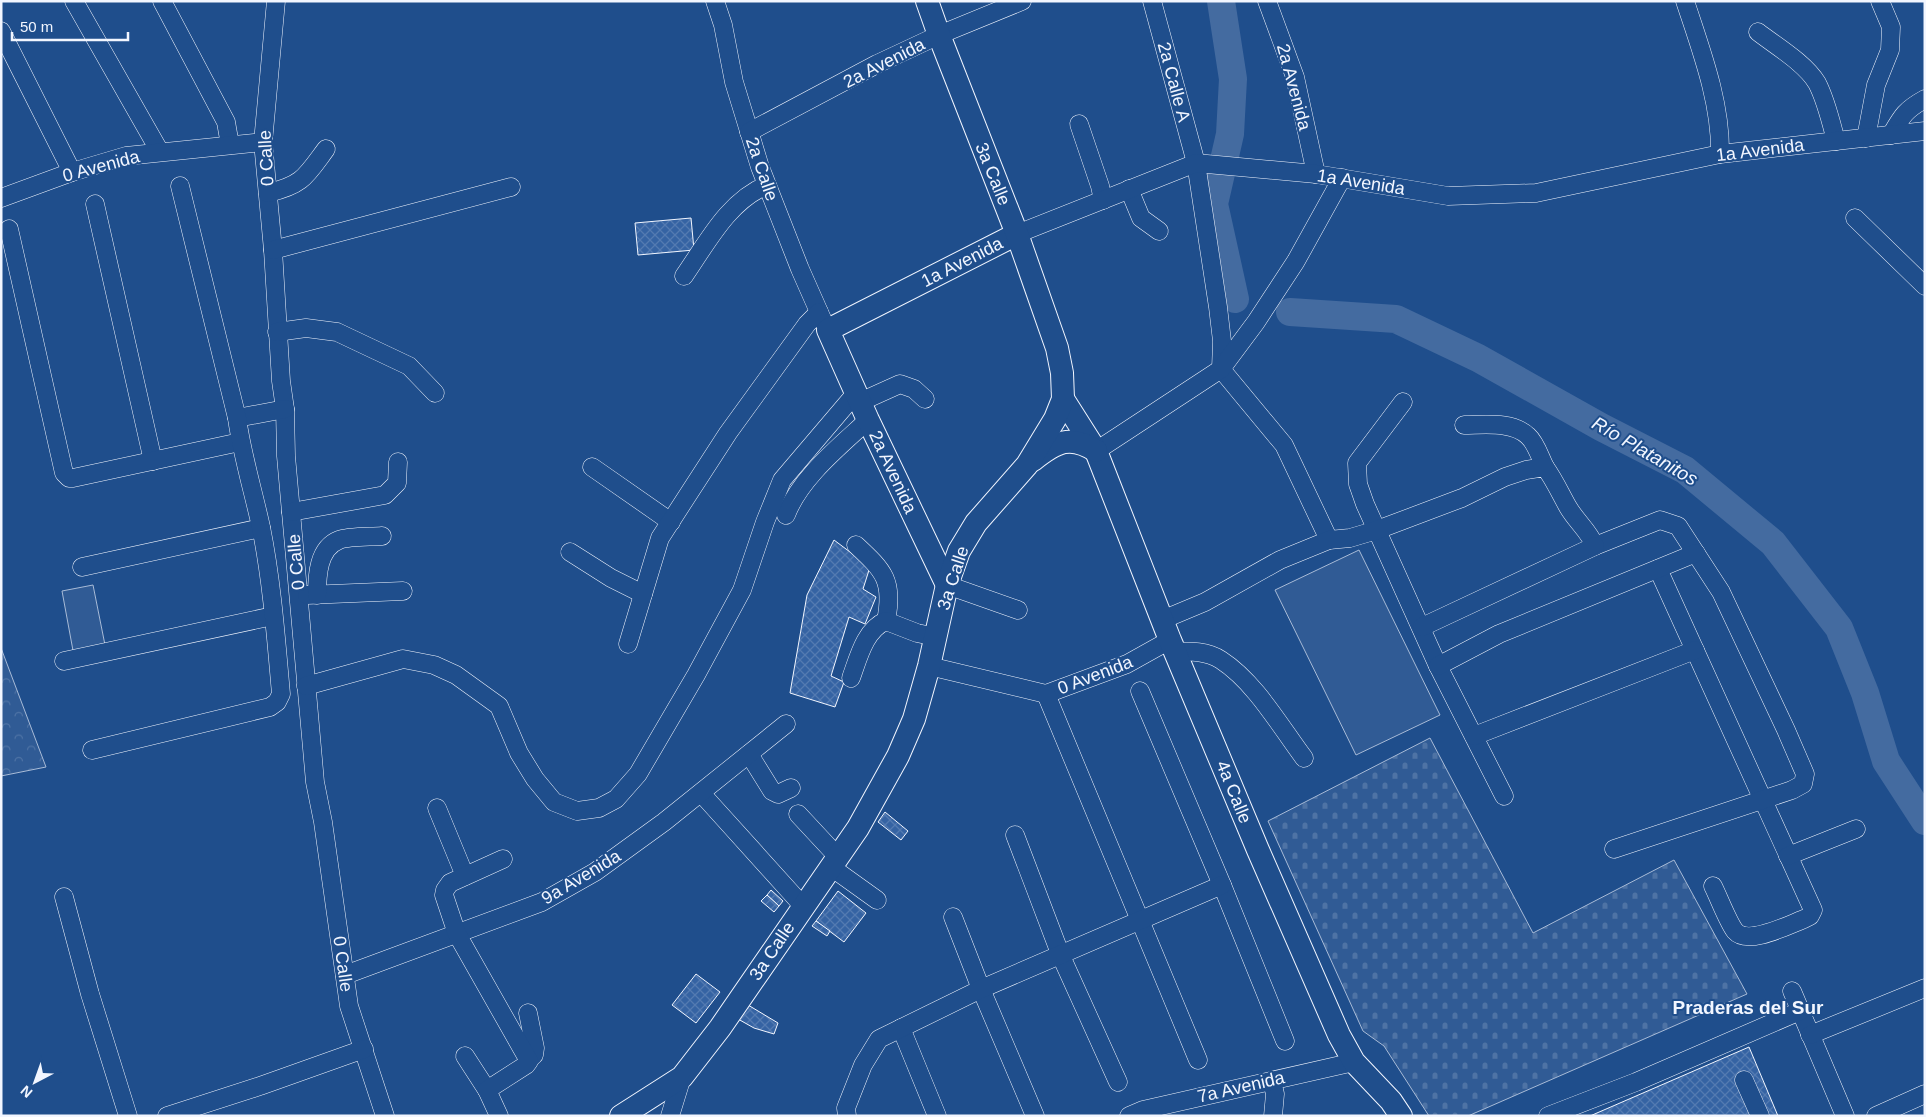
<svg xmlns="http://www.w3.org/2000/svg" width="1926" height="1117" font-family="Arial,sans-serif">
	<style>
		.built { fill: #305b95; stroke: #a8bbd7 }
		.forest { fill: url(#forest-crowns); stroke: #a8bbd7 }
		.cemetery { fill: url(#cemetery-stones); stroke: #a8bbd7 }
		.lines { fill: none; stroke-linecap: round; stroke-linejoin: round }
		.river { stroke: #446ba0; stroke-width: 28 }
		.building { fill: url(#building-cross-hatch); stroke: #f2f6ff }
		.minor-casing { stroke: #f2f6ff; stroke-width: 19 }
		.major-casing { stroke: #f2f6ff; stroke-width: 24 }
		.minor { stroke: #1f4e8c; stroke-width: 18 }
		.major { stroke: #1f4e8c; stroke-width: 22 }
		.labels { text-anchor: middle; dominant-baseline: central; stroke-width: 4; stroke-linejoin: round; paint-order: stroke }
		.street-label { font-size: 18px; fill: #f2f6ff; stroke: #1f4e8c }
		.water-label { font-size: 19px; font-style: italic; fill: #f2f6ff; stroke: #1f4e8c }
		.neighbourhood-label { font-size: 19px; font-weight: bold; fill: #f2f6ff; stroke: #1f4e8c }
	</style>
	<defs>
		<pattern id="forest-crowns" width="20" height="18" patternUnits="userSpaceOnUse" patternTransform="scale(1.25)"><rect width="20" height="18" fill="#305b95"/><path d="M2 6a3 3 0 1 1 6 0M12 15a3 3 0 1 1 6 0" fill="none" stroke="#4e73a5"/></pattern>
		<pattern id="cemetery-stones" width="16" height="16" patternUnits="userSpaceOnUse" patternTransform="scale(1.25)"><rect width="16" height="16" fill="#305b95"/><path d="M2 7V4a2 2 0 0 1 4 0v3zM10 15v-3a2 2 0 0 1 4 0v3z" fill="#4e73a5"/></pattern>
		<pattern id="building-cross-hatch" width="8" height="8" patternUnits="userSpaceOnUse" patternTransform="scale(1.25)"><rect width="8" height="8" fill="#3563a3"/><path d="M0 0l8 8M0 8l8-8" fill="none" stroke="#537ab1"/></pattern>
	</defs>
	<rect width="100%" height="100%" fill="#1f4e8c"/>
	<!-- built -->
	<g class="built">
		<path d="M1359,550L1440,715L1356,755L1275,590Z"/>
		<path d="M93,585L106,650L74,656L62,591Z"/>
	</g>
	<!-- forest -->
	<path class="forest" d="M1,648L46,767L1,776Z"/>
	<!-- cemetery -->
	<path class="cemetery" d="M1430,738L1533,933L1674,860L1747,994L1468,1116H1429L1384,1046L1363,1031L1268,821Z"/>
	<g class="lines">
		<!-- river -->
		<g class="river">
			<path d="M1221,1L1233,79L1230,134L1214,204L1235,299"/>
			<path d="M1290,312L1396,319L1478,358L1601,427L1685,470L1773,543L1839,628L1865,693L1886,761L1925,821"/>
		</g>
	</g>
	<!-- building -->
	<g class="building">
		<path d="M691,218L694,250L638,255L635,223Z"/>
		<path d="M834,540L870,567L863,589L876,597L865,624L849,617L831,676L844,682L835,707L790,693L807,595Z"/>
		<path d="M885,812L908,831L901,840L878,822Z"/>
		<path d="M771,890L783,901L779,906L767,895Z"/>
		<path d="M838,891L866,913L844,942L816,921Z"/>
		<path d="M767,895L779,906L774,912L761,901Z"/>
		<path d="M816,921L830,931L827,936L812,926Z"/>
		<path d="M696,974L720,992L696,1023L672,1005Z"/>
		<path d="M748,1005L778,1023L774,1034L754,1028L738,1019Z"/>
		<path d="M1749,1047L1778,1116H1590Z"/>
	</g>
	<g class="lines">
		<!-- minor casing -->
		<g class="minor-casing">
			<g id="minor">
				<path d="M74,1L160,152"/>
				<path d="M162,1L226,122L230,145"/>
				<path d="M276,1L263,142L273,250L281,381L285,409L286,456L312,748L315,782L323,822L349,1006L385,1116"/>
				<path d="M715,1L723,25L734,82L760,167L800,269L823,321"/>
				<path d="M1152,1L1196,163L1218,307L1222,341L1221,369L1284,445L1329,540"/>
				<path d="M1267,1L1295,77L1316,174"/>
				<path d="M1685,1C1701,50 1721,102 1720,154"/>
				<path d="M1,31L72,172"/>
				<path d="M1758,32C1776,46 1805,63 1817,83C1826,100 1831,122 1836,141"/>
				<path d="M1079,124L1100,186L1103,200"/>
				<path d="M749,132L877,64L939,35L1022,1"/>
				<path d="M1891,135C1902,116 1905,110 1925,99"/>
				<path d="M1866,138L1876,85L1890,50L1891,27L1880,1"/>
				<path d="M1129,189L1141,218L1159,231"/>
				<path d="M268,193C303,185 306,176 326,149"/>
				<path d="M1,198L72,172L126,156L263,142"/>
				<path d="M95,204L153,461"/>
				<path d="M1855,218L1925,286"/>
				<path d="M9,229L64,473L69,478H73L240,442"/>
				<path d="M1017,234L1196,163L1316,174L1448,196L1536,193L1720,154L1925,131"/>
				<path d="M273,250L511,187"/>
				<path d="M684,276C707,243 728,201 767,185"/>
				<path d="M277,332L306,328L337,332L409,366L435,393"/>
				<path d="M860,402L900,384L914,389L925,399"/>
				<path d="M1403,402L1357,463L1358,484L1365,504L1438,666L1504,796"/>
				<path d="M237,418L285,409"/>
				<path d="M1464,425C1484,425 1513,421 1528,436C1536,443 1540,457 1545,467"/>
				<path d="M1096,451L1221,369L1256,322L1296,261L1342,178"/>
				<path d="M592,467L671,522"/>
				<path d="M291,512L385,495L397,483L398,462"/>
				<path d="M786,515C800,478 839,447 868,420"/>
				<path d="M856,545C884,571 894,581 886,621"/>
				<path d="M570,552L611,578L643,594"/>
				<path d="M82,567L261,528"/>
				<path d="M1658,569L1813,910L1810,916L1804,919C1788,925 1748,946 1735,931C1728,922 1719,898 1713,886"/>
				<path d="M947,585L1018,610"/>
				<path d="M307,595L403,591"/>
				<path d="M317,595C317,576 318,548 339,540C349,536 370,537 382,536"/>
				<path d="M1162,620L1205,602L1280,560L1329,540L1350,538L1377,530L1462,498L1505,477L1526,470L1545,467C1555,481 1560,493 1568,507C1576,521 1589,531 1595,546L1660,520L1678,526L1721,592L1786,730L1805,774L1803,784L1792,790L1614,849"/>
				<path d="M1422,627L1595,546"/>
				<path d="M628,644L660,538L728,433L807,324L819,312"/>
				<path d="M1175,652C1191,651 1207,651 1221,660C1255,682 1280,726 1304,758"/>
				<path d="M64,661L273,616"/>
				<path d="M929,666L1046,694L1127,664L1170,640"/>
				<path d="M1438,666L1499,634L1696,553"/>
				<path d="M851,678C858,659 865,629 886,621L917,633L936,637"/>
				<path d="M306,686L403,659L434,665L456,675L499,706L519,753L535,779L554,802L577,811L599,808L616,799L638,774L696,675L742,590L765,522L782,480L856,393"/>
				<path d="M1140,691L1222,885L1285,1041"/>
				<path d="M1046,694L1198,1060"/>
				<path d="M1474,736L1695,650"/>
				<path d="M92,750L270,707L277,702L281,694C276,638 272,582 261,527C253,490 242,455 237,418L180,186"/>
				<path d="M749,754L772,791L778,794L791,788"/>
				<path d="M701,793L803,906"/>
				<path d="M437,808L465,876"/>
				<path d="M798,814L838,857"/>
				<path d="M1015,835L1061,956L1118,1082"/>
				<path d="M1788,856L1856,829"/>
				<path d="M831,867L877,900"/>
				<path d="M64,897L90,994L128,1116"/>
				<path d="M953,917L981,989L1035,1116"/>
				<path d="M345,975L542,902L595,872L664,822L786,724"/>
				<path d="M1792,991L1845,1116"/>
				<path d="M528,1013L535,1048L534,1055L528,1060"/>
				<path d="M901,1028L937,1116"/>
				<path d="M1810,1035L1925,988"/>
				<path d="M465,1056L487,1090"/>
				<path d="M1744,1080L1760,1116"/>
				<path d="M1272,1081L1275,1094L1273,1116"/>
				<path d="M167,1116L260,1086L364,1049"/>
				<path d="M499,1116L487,1090L526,1065L529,1061L457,934L444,895L445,890L450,883L503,859"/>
				<path d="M670,1116L682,1077"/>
				<path d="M847,1116L846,1108L863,1065L879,1039L981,989L1222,885"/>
				<path d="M1129,1116L1143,1110L1354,1062"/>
				<path d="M1548,1116L1636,1082L1800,1011"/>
				<path d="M1876,1116L1925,1094"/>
			</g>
		</g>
		<!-- major casing -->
		<g class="major-casing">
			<g id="major">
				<path d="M1063,399L1096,451L1170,640L1258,850L1339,1035L1354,1062L1391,1101L1401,1116"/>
				<path d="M1033,460C1056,442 1070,434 1096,451"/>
				<path d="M947,585L868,420L828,330L1017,234"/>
				<path d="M621,1116L682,1077L720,1028L858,828L898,756L914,719L929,666L947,585L959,551L976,523L1027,465L1055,419L1063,399L1062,373L1057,348L1017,234L939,35L927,1"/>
			</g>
		</g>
		<!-- minor -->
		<use href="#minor" class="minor"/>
		<!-- major -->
		<use href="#major" class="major"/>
	</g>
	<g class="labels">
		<!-- street labels -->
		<g class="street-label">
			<text transform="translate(884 63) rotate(-27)">2a Avenida</text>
			<text transform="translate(1174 82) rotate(75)">2a Calle A</text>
			<text transform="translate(1294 87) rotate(75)">2a Avenida</text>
			<text transform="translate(1760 150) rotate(-7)">1a Avenida</text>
			<text transform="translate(266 158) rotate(-93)">0 Calle</text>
			<text transform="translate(101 166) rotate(-15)">0 Avenida</text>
			<text transform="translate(762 169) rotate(71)">2a Calle</text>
			<text transform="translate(993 174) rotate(68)">3a Calle</text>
			<text transform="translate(1361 182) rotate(9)">1a Avenida</text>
			<text transform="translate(962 262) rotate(-27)">1a Avenida</text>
			<text transform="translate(893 472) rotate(65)">2a Avenida</text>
			<text transform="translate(296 562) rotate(-95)">0 Calle</text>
			<text transform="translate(953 578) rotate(-72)">3a Calle</text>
			<text transform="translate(1095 675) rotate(-21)">0 Avenida</text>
			<text transform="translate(1234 792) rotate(68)">4a Calle</text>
			<text transform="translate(581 877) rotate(-31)">9a Avenida</text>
			<text transform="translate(772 951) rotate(-56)">3a Calle</text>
			<text transform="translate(343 964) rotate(82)">0 Calle</text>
			<text transform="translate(1241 1087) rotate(-13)">7a Avenida</text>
		</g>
		<!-- water labels -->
		<g class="water-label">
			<text transform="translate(1645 451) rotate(30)">Río Platanitos</text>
		</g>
		<!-- neighbourhood labels -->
		<g class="neighbourhood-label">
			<text x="1748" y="1007">Praderas del Sur</text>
		</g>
	</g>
	<!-- border -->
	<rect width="1926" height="1117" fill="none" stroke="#f2f6ff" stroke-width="5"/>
	<!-- north arrow -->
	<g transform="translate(35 1082) rotate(221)" stroke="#1f4e8c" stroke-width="4" paint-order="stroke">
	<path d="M0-4L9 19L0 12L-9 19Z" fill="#f2f6ff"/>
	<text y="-8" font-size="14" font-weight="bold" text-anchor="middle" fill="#f2f6ff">N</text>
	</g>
	<!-- scale -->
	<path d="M12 32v8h116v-8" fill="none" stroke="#f2f6ff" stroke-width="2.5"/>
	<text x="20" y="32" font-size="15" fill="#f2f6ff" stroke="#1f4e8c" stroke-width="4" paint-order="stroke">50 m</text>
</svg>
